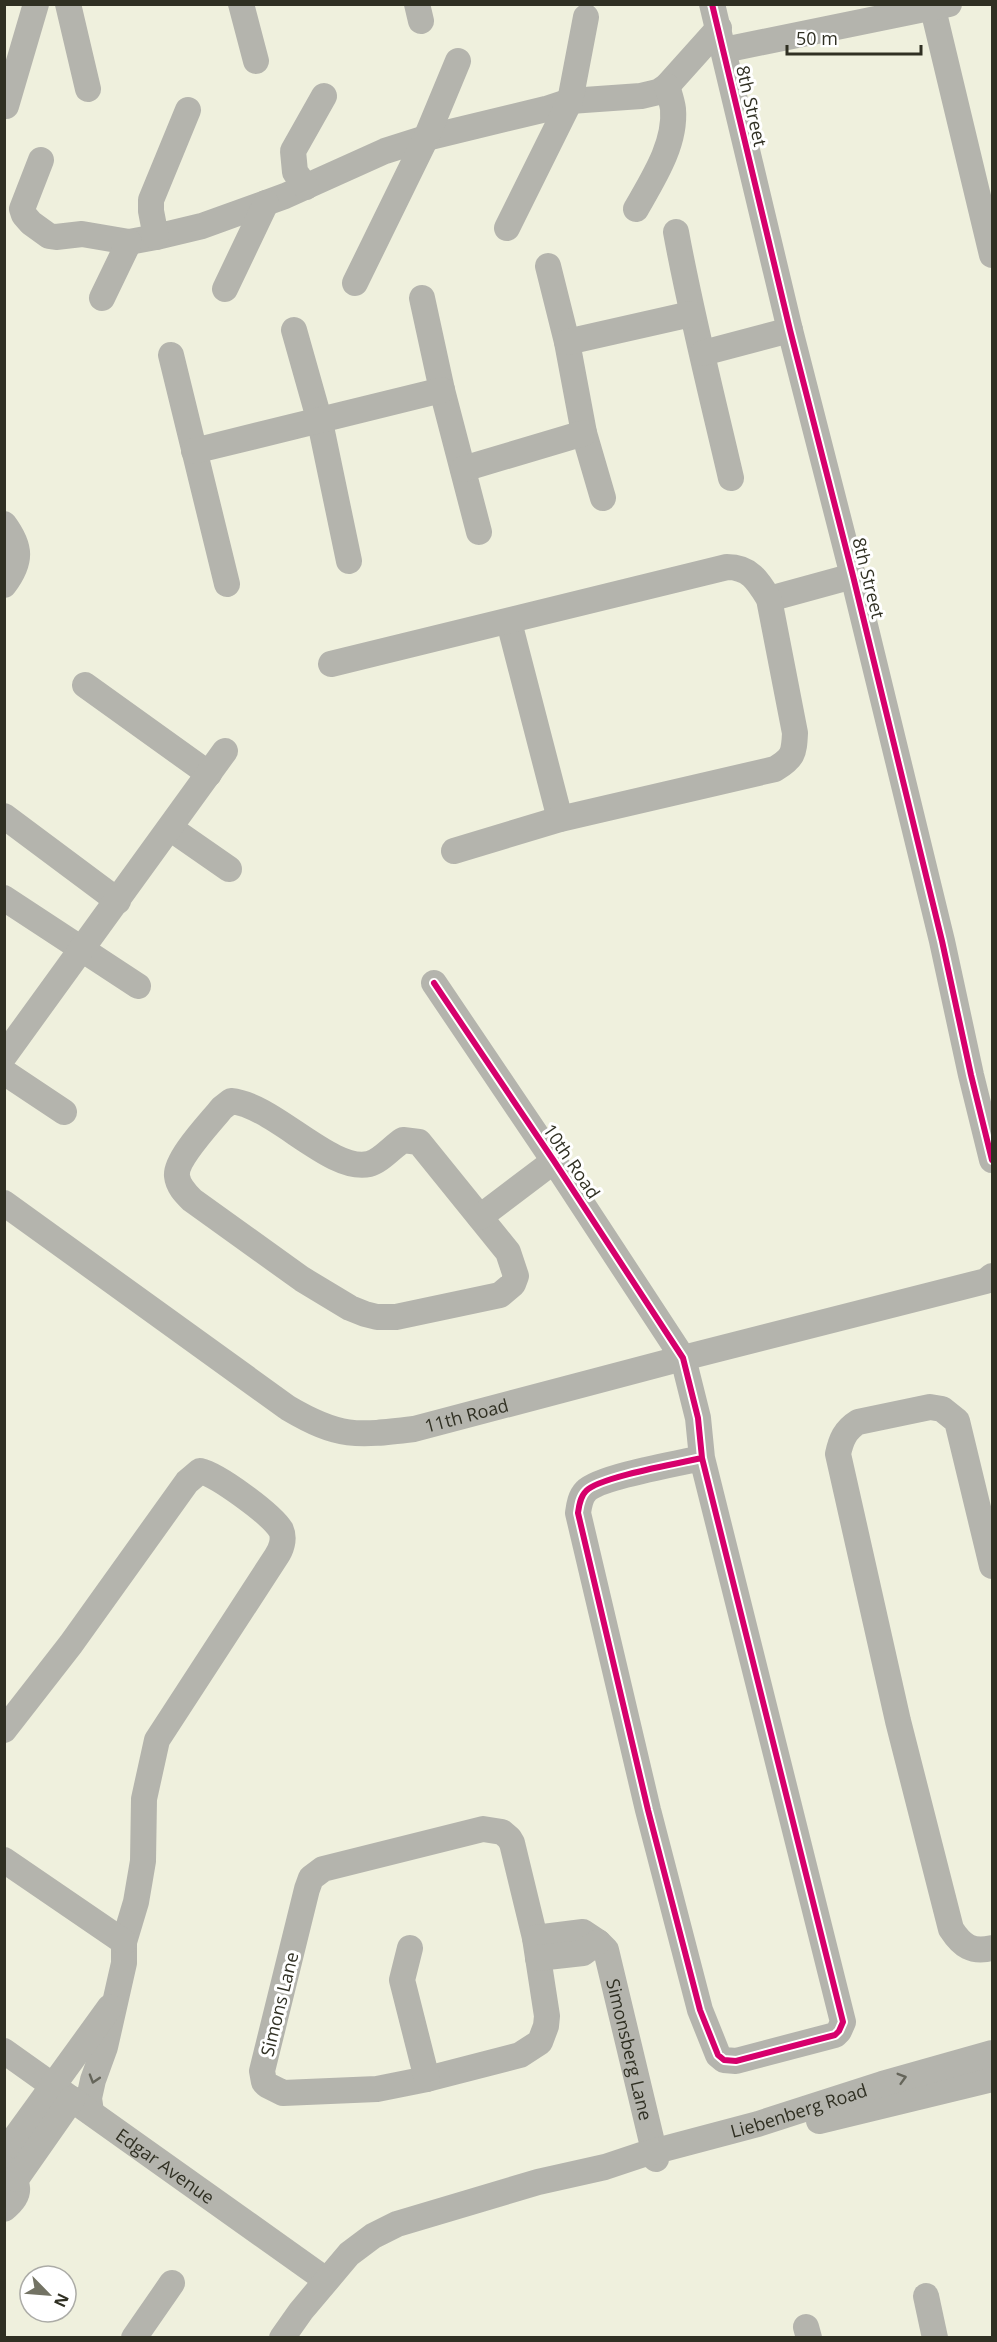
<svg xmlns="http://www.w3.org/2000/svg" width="997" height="2342" font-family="'Open Sans',sans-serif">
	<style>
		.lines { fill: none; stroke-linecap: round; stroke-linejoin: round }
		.minor { stroke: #b4b4ad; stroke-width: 26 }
		.cycleway-casing { stroke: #fff; stroke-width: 10 }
		.cycleway { stroke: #d6006c; stroke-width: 6 }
		.oneway { stroke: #65655a }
		.labels { text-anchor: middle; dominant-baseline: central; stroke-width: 6; stroke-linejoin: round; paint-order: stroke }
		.street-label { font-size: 18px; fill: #303023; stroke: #fff }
	</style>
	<rect width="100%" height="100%" fill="#eff0dd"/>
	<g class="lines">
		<!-- minor -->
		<g class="minor">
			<path d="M68,4L88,89"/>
			<path d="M241,4L256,61"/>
			<path d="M417,4L421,21"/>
			<path d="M712,4L790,330L853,576L942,941L971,1075L992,1160"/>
			<path d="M933,9L992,255"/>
			<path d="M724,50L949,4"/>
			<path d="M6,106L36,4"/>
			<path d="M41,160L22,209L24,215L31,223L49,236L56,237L82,234L129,242L156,237L202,226L285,196L385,151L426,138L546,109L570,101L641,96L658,92L667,86L719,28"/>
			<path d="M306,187L295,172L293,151L324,96"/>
			<path d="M636,209C653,179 676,144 673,109C672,101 669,93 667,86"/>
			<path d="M507,228L570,101L586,17"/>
			<path d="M676,232C691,314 712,396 731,478"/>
			<path d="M156,237L151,211V200L188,110"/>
			<path d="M548,266L567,342L584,433L603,498"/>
			<path d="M355,283L426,138L458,61"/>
			<path d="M225,289L266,203"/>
			<path d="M102,298L129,242"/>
			<path d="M422,298L442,390L479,532"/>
			<path d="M294,330L320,422L349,561"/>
			<path d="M567,342L691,314"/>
			<path d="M703,353L790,330"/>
			<path d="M171,355L227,584"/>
			<path d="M194,451L442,390"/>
			<path d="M463,469L584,433"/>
			<path d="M4,524C21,547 22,561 4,585"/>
			<path d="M769,599L853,576"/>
			<path d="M509,622L560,819"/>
			<path d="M331,664L727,567C750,567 758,581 769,599L795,733C794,754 793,758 775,769L560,819L454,851"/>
			<path d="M85,685L209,774"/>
			<path d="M4,816L118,901"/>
			<path d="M170,828L229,869"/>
			<path d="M4,898L138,986"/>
			<path d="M434,983L554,1161L683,1358L698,1418L702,1458L843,2022L839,2031L835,2035L736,2061L724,2060L718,2055L700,2010L648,1810L578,1513C579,1506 580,1497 586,1491C599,1477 680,1463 702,1458"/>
			<path d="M4,1056L225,751"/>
			<path d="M4,1072L64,1112"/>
			<path d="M231,1101C274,1105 331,1173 369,1164C381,1161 392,1147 403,1140L419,1142L508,1252L516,1276L513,1284L500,1295L396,1317H377L365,1314L350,1308L302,1279L192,1200C185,1193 178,1186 177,1176C175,1159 211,1122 222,1108Z"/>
			<path id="s1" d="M4,1203L288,1408C339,1438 356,1436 414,1429L683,1358L986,1281L992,1276"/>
			<path d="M480,1217L554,1161"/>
			<path d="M992,1566L957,1421L942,1409L930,1407L858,1422C845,1430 841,1440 838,1454L898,1721L951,1929C962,1946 972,1953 992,1948"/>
			<path d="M4,1730L71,1644L187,1482L200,1471C218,1475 271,1514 281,1530C285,1539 281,1550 276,1557L157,1740L144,1799L143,1861L136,1902L124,1942V1963L105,2047L93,2080L89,2098L91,2112"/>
			<path d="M483,1829L502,1832L509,1838L512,1843L535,1938L547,2016L546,2026L540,2042L520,2055L427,2079L377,2089L283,2093L267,2085L264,2082L262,2071L307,1889L311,1878L323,1869Z"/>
			<path d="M4,1860L124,1942"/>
			<path id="s2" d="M535,1938L583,1932L598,1942L606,1950L656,2159"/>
			<path d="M410,1948L402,1980L427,2079"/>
			<path d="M538,1958L583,1953L598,1942"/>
			<path id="s3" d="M4,2051L326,2280"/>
			<path d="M819,2121L992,2079"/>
			<path d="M4,2153L110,2007"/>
			<path d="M4,2168C20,2183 23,2194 4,2209"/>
			<path d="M16,2179L72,2099"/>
			<path d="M926,2296L935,2338"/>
			<path d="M806,2327L809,2338"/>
			<path d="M134,2338L172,2283"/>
			<path id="s4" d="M282,2338L301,2311L349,2254L373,2236L397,2224L538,2182L605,2167L641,2155L758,2124L882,2084L992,2053"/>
		</g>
		<!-- cycleway casing -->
		<g class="cycleway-casing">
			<g id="cycleway">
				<path d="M712,4L790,330L853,576L942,941L971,1075L992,1160"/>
				<path d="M434,983L554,1161L683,1358L698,1418L702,1458L843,2022L839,2031L835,2035L736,2061L724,2060L718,2055L700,2010L648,1810L578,1513C579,1506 580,1497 586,1491C599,1477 680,1463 702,1458"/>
			</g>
		</g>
		<!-- cycleway -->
		<use href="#cycleway" class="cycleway"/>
	</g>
	<!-- one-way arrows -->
	<defs><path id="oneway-chevron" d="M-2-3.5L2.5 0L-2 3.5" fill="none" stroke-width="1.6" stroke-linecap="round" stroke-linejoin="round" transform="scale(1.5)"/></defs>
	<g class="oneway">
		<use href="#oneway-chevron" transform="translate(902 2078) rotate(-16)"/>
		<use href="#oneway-chevron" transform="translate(94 2079) rotate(107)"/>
	</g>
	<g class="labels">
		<!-- street labels -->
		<g class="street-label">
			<text transform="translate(752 106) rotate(77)">8th Street</text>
			<text transform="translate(869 578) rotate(76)">8th Street</text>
			<text transform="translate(572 1161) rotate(56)">10th Road</text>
			<text stroke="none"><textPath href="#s1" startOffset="536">11th Road</textPath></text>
			<text transform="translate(279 2004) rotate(-76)">Simons Lane</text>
			<text stroke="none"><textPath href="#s2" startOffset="180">Simonsberg Lane</textPath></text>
			<text stroke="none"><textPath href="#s4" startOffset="582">Liebenberg Road</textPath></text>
			<text stroke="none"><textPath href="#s3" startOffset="198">Edgar Avenue</textPath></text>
		</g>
	</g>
	<!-- border -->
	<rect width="997" height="2342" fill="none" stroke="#303023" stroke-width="12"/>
	<!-- north arrow -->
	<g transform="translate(48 2294) rotate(115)"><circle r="28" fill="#ffffff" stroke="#acaca7" stroke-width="1.5"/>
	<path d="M0-4.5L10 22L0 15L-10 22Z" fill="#737364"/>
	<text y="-9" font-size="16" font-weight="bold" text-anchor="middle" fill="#303023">N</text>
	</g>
	<!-- scale -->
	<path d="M787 45v9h134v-9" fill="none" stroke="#303023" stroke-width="3"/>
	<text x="796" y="45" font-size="18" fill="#303023" stroke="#ffffff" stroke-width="4.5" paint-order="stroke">50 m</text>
</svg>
